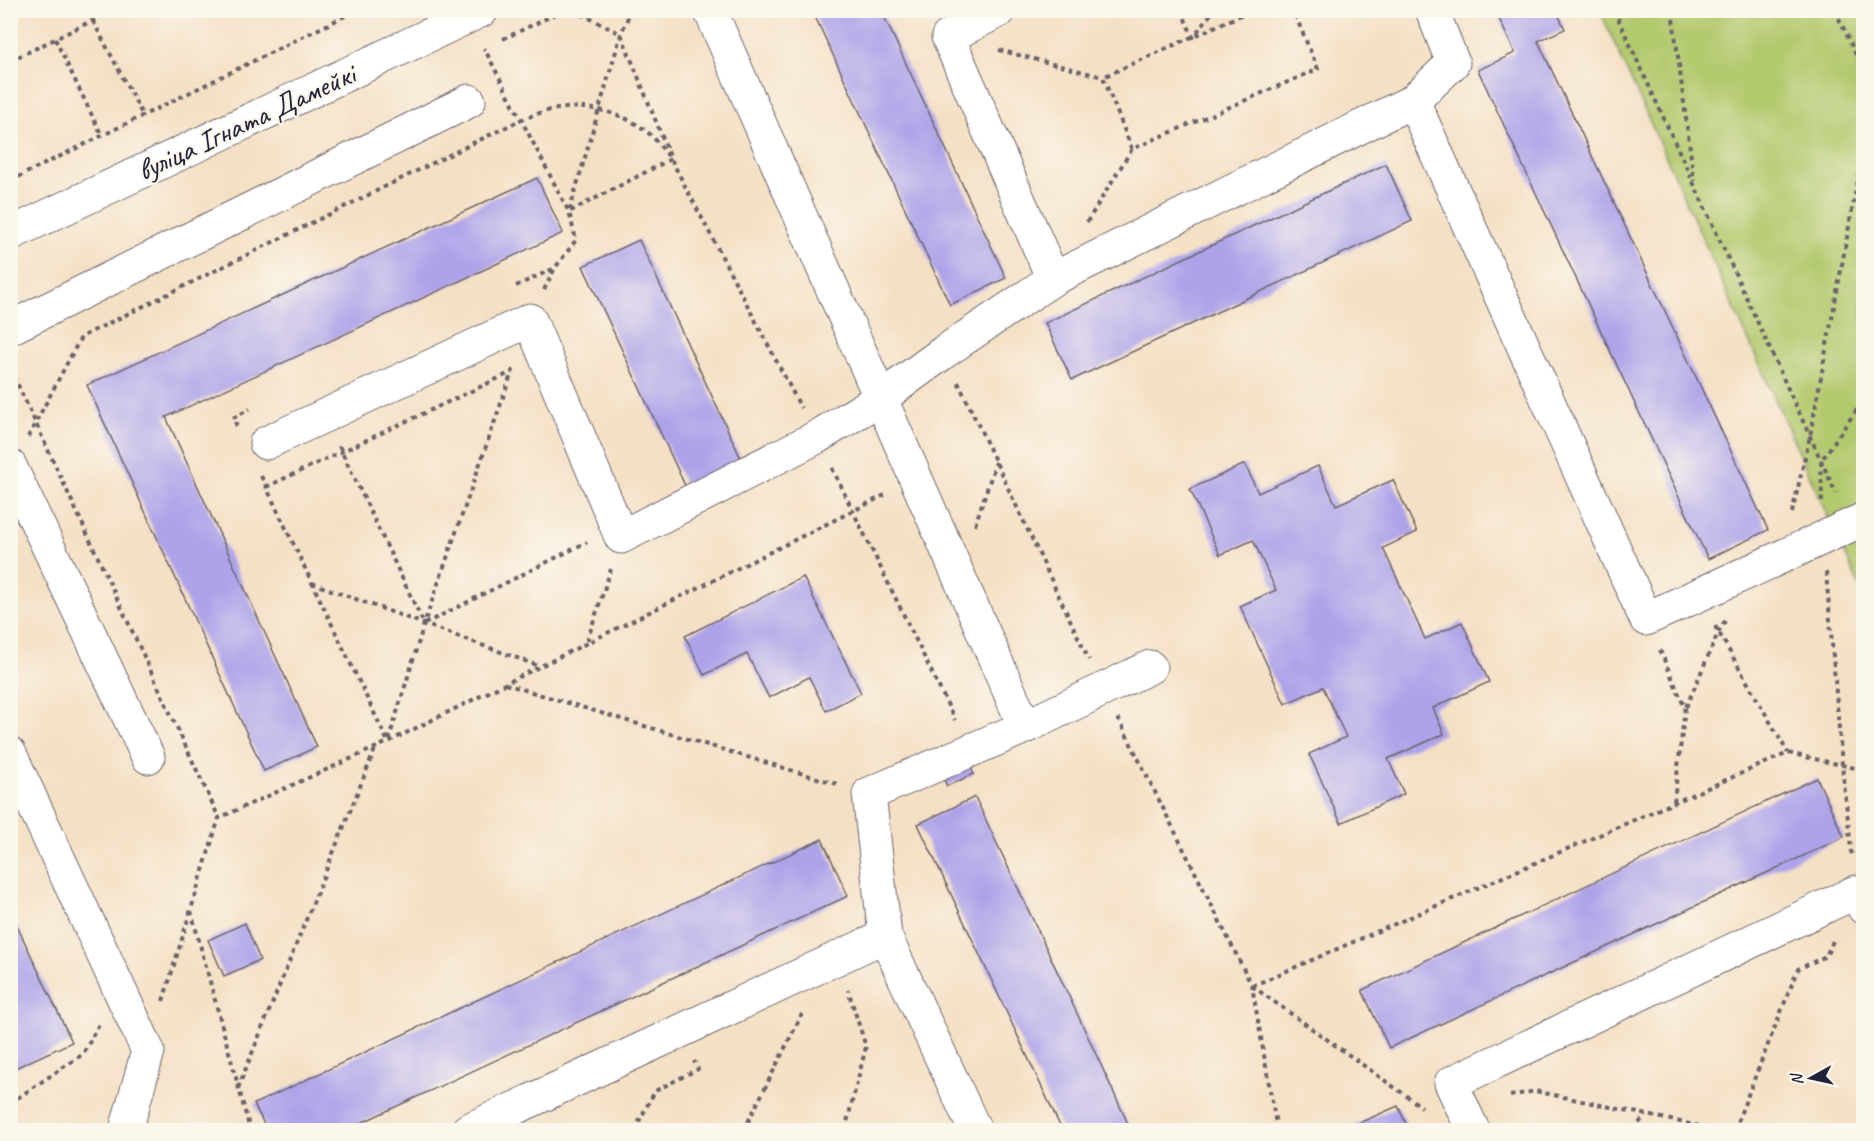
<svg xmlns="http://www.w3.org/2000/svg" width="1874" height="1141" font-family="Caveat,sans-serif">
	<style>
		.green { fill: #b2c96d; stroke: #6a7654; stroke-width: 1.5 }
		.building { fill: #ada3e9 }
		.lines { fill: none; stroke-linecap: round; stroke-linejoin: round }
		.minor-casing { stroke: #6c646b; stroke-width: 35 }
		.path { stroke: #6c646b; stroke-width: 4; stroke-dasharray: 4.5 4.5; stroke-linecap: butt }
		.minor { stroke: #fff; stroke-width: 33 }
		.labels { text-anchor: middle; dominant-baseline: central; stroke-width: 4.5; stroke-linejoin: round; paint-order: stroke }
		.street-label { font-size: 30px; fill: #22223b; stroke: #fbf7ec }
	</style>
	<rect width="100%" height="100%" fill="#fbf7ec"/>
	<filter id="ink" filterUnits="userSpaceOnUse"><feTurbulence type="fractalNoise" baseFrequency=".0167" numOctaves="2"/><feDisplacementMap in="SourceGraphic" scale="12" xChannelSelector="R" yChannelSelector="G"/><feConvolveMatrix kernelMatrix="1 2 1 2 8 2 1 2 1" color-interpolation-filters="sRGB"/></filter>
	<filter id="wash" filterUnits="userSpaceOnUse"><feTurbulence type="fractalNoise" baseFrequency=".008" numOctaves="4" result="noise"/><feDisplacementMap in="SourceGraphic" scale="24" xChannelSelector="R" yChannelSelector="G"/><feGaussianBlur stdDeviation="1.35" result="paint"/><feColorMatrix in="noise" values="0 0 0 0 0 0 0 0 0 0 0 0 0 0 0 0 0 1.4 0 .05"/><feComposite in="paint" operator="in"/></filter>
	<g filter="url(#wash)">
		<rect width="100%" height="100%" fill="#f4e0c4"/>
		<!-- green -->
		<path class="green" d="M1600,11H1863V594Z"/>
		<g id="blocks">
			<!-- building -->
			<g class="building">
				<path d="M812,10H881L1006,278L950,305Z"/>
				<path d="M1495,10H1556L1565,29L1538,41L1768,530L1708,559L1478,70L1515,53Z"/>
				<path d="M1386,164L1412,221L1072,380L1045,323Z"/>
				<path d="M537,178L563,233L166,417L317,747L264,771L87,385Z"/>
				<path d="M639,240L745,467L689,494L583,266Z"/>
				<path d="M1245,464L1258,493L1318,466L1336,505L1393,480L1417,532L1383,548L1425,639L1462,622L1489,682L1433,708L1444,734L1388,759L1404,794L1341,823L1309,754L1346,737L1323,687L1285,704L1240,606L1276,590L1253,540L1220,555L1190,489Z"/>
				<path d="M803,577L861,693L826,711L809,677L769,698L747,654L704,675L685,636Z"/>
				<path d="M967,759L974,774L947,786L940,771Z"/>
				<path d="M1817,778L1844,837L1389,1048L1362,990Z"/>
				<path d="M975,797L1082,1024L1131,1130H1062L918,824Z"/>
				<path d="M822,839L848,896L346,1130H267L254,1104Z"/>
				<path d="M10,911L72,1042L11,1070L10,1068Z"/>
				<path d="M245,923L260,960L224,976L208,940Z"/>
				<path d="M1398,1106L1409,1130H1343Z"/>
			</g>
		</g>
	</g>
	<g filter="url(#ink)">
		<use href="#blocks" fill-opacity="0" stroke="#6c646b" stroke-width="1.5"/>
		<g class="lines">
			<!-- minor casing -->
			<g class="minor-casing">
				<g id="minor">
					<path d="M710,10L1025,727L869,794L885,936L975,1130"/>
					<path d="M1000,10L948,37L1053,279"/>
					<path d="M1432,10L1453,63L1413,101L1646,619L1864,519"/>
					<path d="M10,234L482,10"/>
					<path d="M10,328L469,101"/>
					<path d="M266,443L530,320L621,537L817,437L881,398L944,352L1053,279L1413,101"/>
					<path d="M10,466L148,757"/>
					<path d="M1025,727L1150,667"/>
					<path d="M10,754L148,1051L126,1130"/>
					<path d="M468,1130L885,936"/>
					<path d="M1473,1130L1451,1083L1856,892L1864,908"/>
				</g>
			</g>
			<!-- path -->
			<g class="path">
				<path d="M573,10L621,34L671,159L801,408"/>
				<path d="M1181,10L1193,37L1214,10"/>
				<path d="M1614,10L1836,493"/>
				<path d="M1672,10L1694,181"/>
				<path d="M1835,10L1864,72"/>
				<path d="M93,21L143,116"/>
				<path d="M55,39L102,136"/>
				<path d="M503,39L564,10"/>
				<path d="M999,50L1103,77"/>
				<path d="M10,61L114,10"/>
				<path d="M1132,149L1103,77L1252,10"/>
				<path d="M10,181L357,10"/>
				<path d="M1087,222L1132,149L1318,69L1293,10"/>
				<path d="M516,286L555,268"/>
				<path d="M544,290L555,268L576,240L569,212L621,34L631,10"/>
				<path d="M10,368L219,818"/>
				<path d="M958,382L1089,660"/>
				<path d="M237,426L233,418L250,409"/>
				<path d="M28,437L81,337L520,120C529,117 538,113 547,111C583,102 626,111 653,137C659,144 665,152 671,159L569,212L484,48"/>
				<path d="M339,446L424,624L587,542"/>
				<path d="M832,468L955,720"/>
				<path d="M261,476L388,742L424,624L513,369"/>
				<path d="M266,487L512,372"/>
				<path d="M1822,502L1821,461L1864,399"/>
				<path d="M1792,513L1810,436L1864,146"/>
				<path d="M975,525L996,462"/>
				<path d="M1826,572L1842,765L1852,858"/>
				<path d="M312,583L539,666"/>
				<path d="M1715,626L1788,753"/>
				<path d="M587,641L611,569"/>
				<path d="M1660,650L1685,708L1674,801"/>
				<path d="M505,684L837,784"/>
				<path d="M1686,707L1719,631L1725,621"/>
				<path d="M1118,718L1252,986L1277,1130"/>
				<path d="M191,911L250,1130"/>
				<path d="M1252,986L1788,753L1864,770"/>
				<path d="M1252,986L1422,1107"/>
				<path d="M163,1001L219,818L388,742L885,495"/>
				<path d="M238,1088L376,747"/>
				<path d="M1510,1096L1535,1091L1718,1130"/>
				<path d="M10,1103L83,1054L99,1024"/>
				<path d="M638,1130L636,1127L655,1091L698,1069L694,1061"/>
				<path d="M744,1130L802,1014"/>
				<path d="M845,1130L866,1047L848,990"/>
				<path d="M1633,1130L1646,1115"/>
				<path d="M1734,1130L1798,969L1826,956L1833,941"/>
			</g>
			<!-- minor -->
			<use href="#minor" class="minor"/>
		</g>
	</g>
	<g class="labels">
		<!-- street labels -->
		<g class="street-label">
			<text transform="translate(246 122) rotate(-25)">вуліца Ігната Дамейкі</text>
		</g>
	</g>
	<!-- margin -->
	<rect width="1874" height="1141" fill="none" stroke="#fbf7ec" stroke-width="36"/>
	<!-- north arrow -->
	<g transform="translate(1811 1078) rotate(262)" stroke="#fbf7ec" stroke-width="4.5" paint-order="stroke">
	<path d="M0-4.5L10 22L0 15L-10 22Z" fill="#22223b"/>
	<text y="-9" font-size="16" font-weight="bold" text-anchor="middle" fill="#22223b">N</text>
	</g>
</svg>
